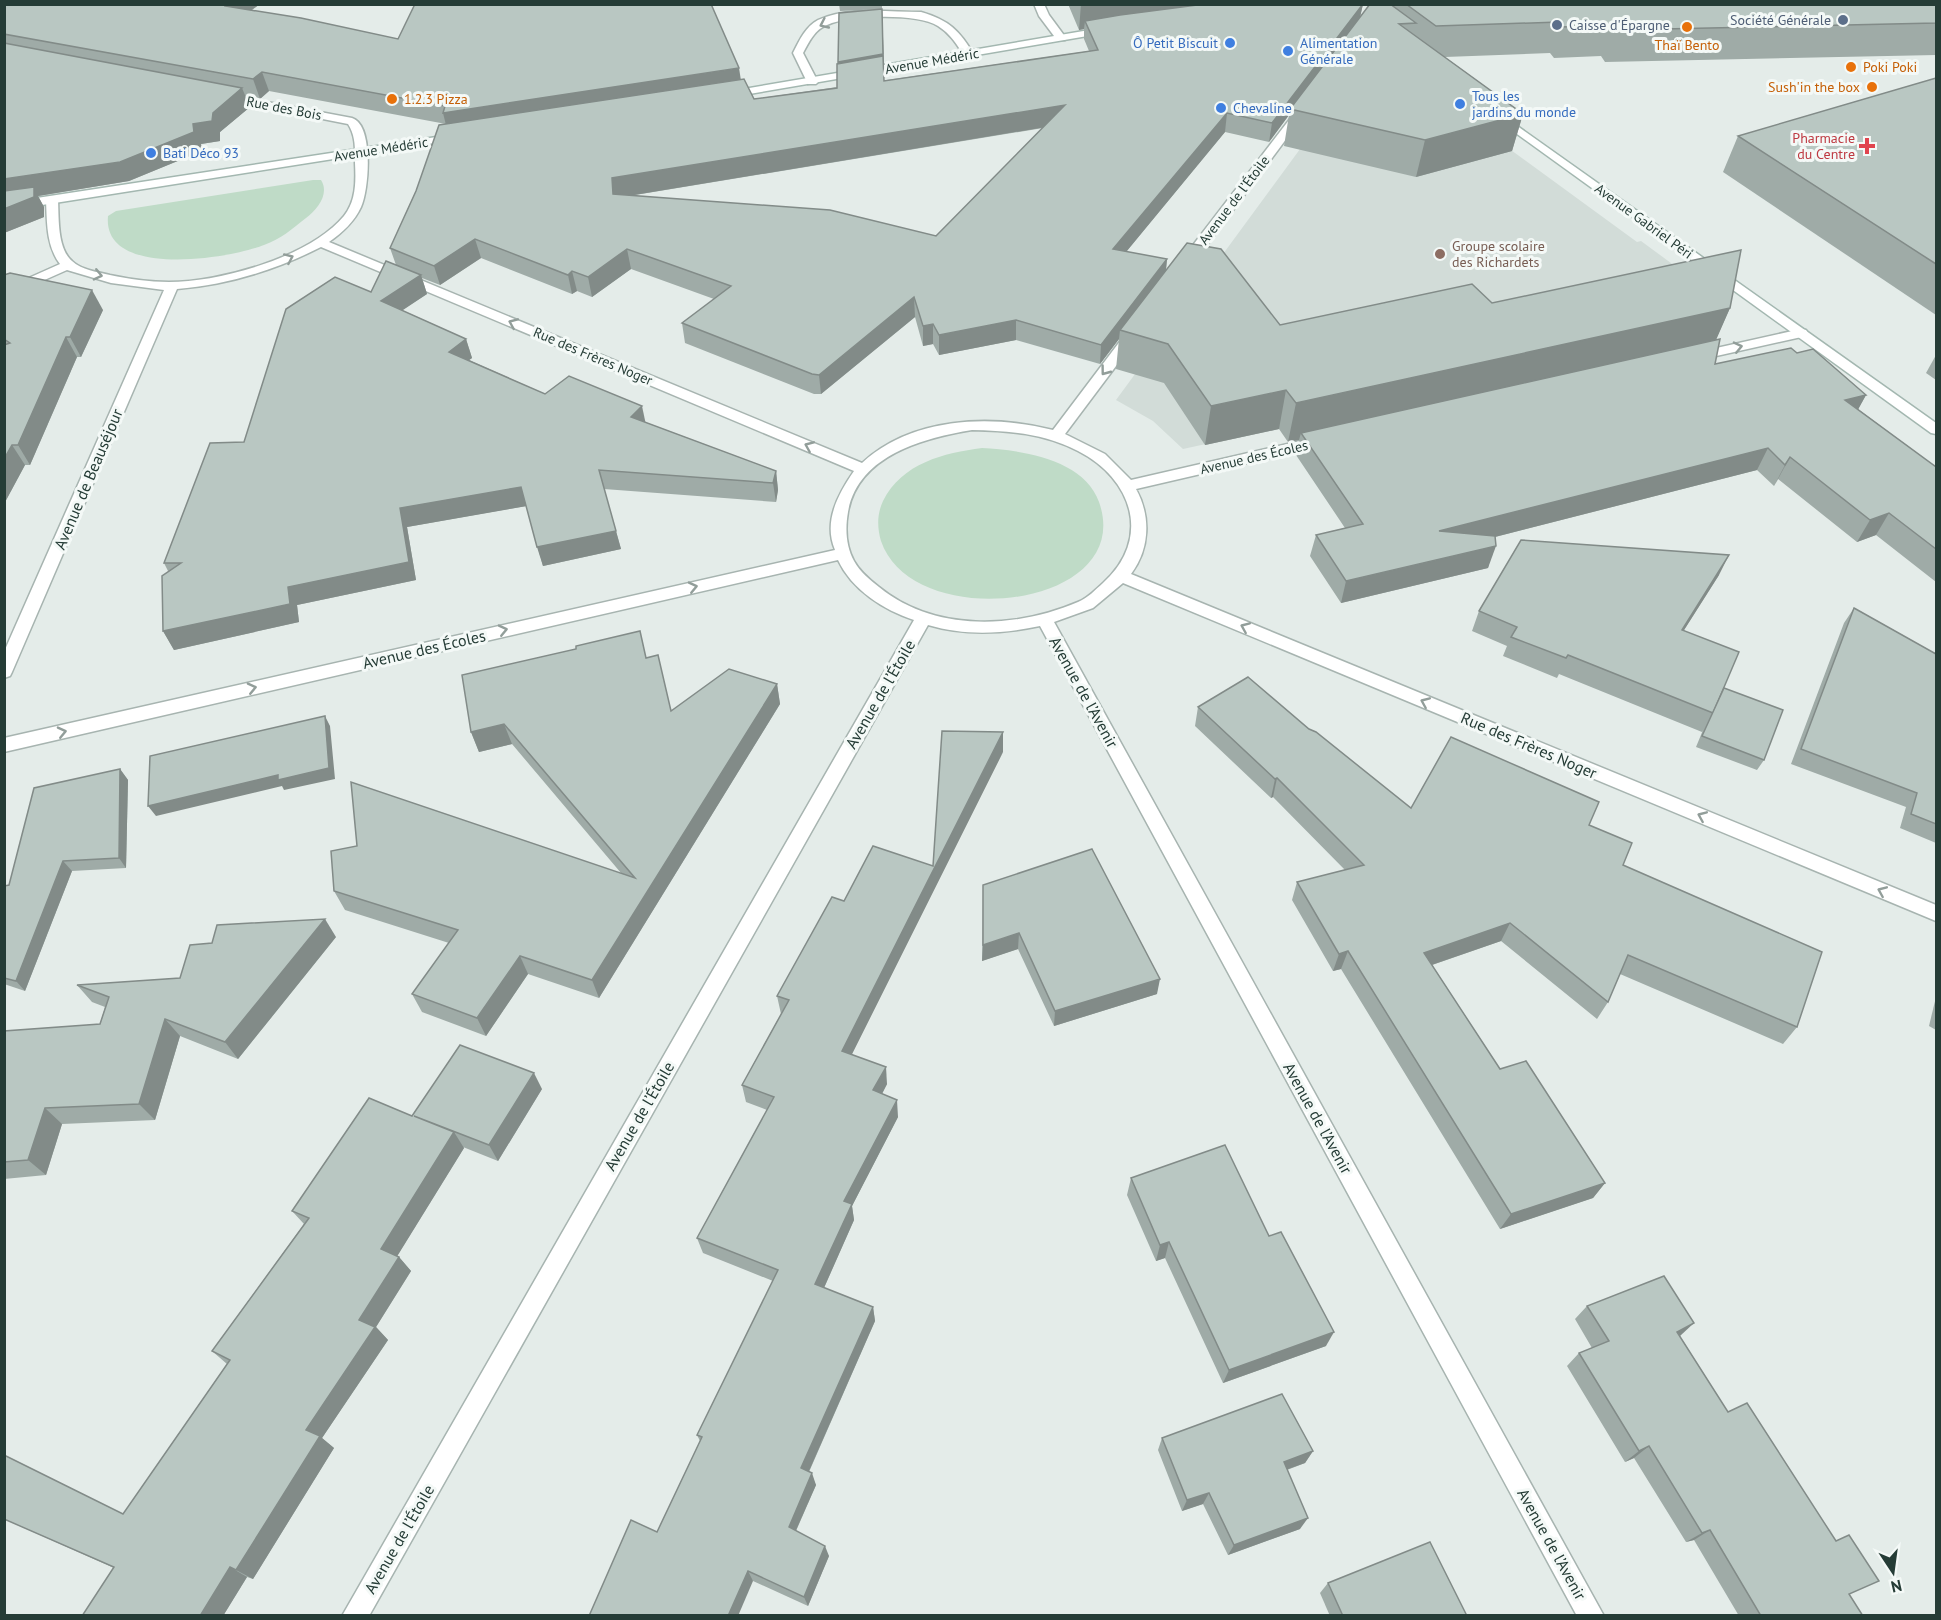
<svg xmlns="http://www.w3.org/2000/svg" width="1941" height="1620" font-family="'PT Sans',sans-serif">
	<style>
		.built { fill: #d2dcd8 }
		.green { fill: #bfdbc7 }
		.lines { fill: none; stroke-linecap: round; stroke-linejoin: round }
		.lane-casing { stroke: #a7b4b0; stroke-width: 3 }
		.street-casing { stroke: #a7b4b0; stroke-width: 3 }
		.secondary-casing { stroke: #a3b7b0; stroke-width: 3 }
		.lane { fill: #fff; fill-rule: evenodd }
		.street { fill: #fff; fill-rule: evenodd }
		.secondary { fill: #fff; fill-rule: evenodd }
		.wall { fill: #9faba7; fill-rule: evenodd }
		.shaded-wall { fill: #828b88 }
		.building { fill: #b9c7c2; stroke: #828b88; stroke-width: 1.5; fill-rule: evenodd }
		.oneway { stroke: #929e9a }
		.service-dot { fill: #5c6f8a; stroke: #f4f9f7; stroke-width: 2 }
		.food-dot { fill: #e8710a; stroke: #f4f9f7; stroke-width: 2 }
		.shop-dot { fill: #3f7fe0; stroke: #f4f9f7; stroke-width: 2 }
		.health-dot { fill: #e0444e; stroke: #f4f9f7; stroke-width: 2 }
		.education-dot { fill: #8d6e63; stroke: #f4f9f7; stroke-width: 2 }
		.labels { text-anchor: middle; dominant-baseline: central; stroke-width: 6; stroke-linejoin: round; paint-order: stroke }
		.far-service-label { font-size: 14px; fill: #4e5e75; stroke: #f4f9f7; text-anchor: end }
		.far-shop-label { font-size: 14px; fill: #366cbe; stroke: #f4f9f7; text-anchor: start }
		.far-food-label { font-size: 14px; fill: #c56008; stroke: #f4f9f7; text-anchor: start }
		.far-street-label { font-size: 14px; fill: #253c36; stroke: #f4f9f7 }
		.far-health-label { font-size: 14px; fill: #be3a42; stroke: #f4f9f7; text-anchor: end }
		.far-education-label { font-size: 14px; fill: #785e54; stroke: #f4f9f7; text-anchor: start }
		.street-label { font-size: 16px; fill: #253c36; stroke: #f4f9f7 }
	</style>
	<rect width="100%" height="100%" fill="#e4ece9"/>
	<!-- built -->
	<path class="built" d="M1366,59L1493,137L1637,242L1641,241L1675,266L1716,332L1183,449L1153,421L1116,400Z"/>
	<!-- green -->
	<g class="green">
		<path d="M313,180H321C330,194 317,210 306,218C292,229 281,239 264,245C229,259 102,279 108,216L116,211Z"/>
		<path d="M982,448C1021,450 1084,459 1099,502C1137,609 913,635 881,541C877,527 877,514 883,501C902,463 944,453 982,448Z"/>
	</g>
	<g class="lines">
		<!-- lane casing -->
		<g class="lane-casing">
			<path id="lane" d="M921,12C949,20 960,31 974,55L973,57H965C957,45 951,34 938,26C917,13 850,15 827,25C815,29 809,42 803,53L818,82L816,84H808L793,53C799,41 806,26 818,20C848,6 889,12 921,12Z"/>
		</g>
		<!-- street casing -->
		<g class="street-casing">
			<g id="street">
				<path d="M1034,4H1044L1049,15L1066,38L1065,40H1057L1039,16Z"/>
				<path d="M225,94L352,118C374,125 369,190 361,207C354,222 343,232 329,242L862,463C912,417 990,414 1053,430L1127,332H1137L1139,335L1137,338L1065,434L1105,454L1131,480L1322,436L1329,441L1322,446L1136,489C1151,516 1150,549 1131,574L1936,905V921L1123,583L1093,608L1054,622L1604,1616H1577L1040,626C1002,634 965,636 928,625L369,1616H342L914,620C884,610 852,590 838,560L4,752V738L835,550C823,522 838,494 854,471L321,247C276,270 227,285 177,289L12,672L10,676L4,678V652L164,290L111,283L67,270L4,298V289L60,264C46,246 47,221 46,200L48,197H56L58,200C59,218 57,248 72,261C81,270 98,272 110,275C129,279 149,282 169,282C220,282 310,257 344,216C356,201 356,182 355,163C355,150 356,136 348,124L221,99L219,97ZM972,430C1010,431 1043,433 1078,451C1133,479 1152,539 1103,583C1095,590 1088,598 1078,602C1015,629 934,632 879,587C870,580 860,572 854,561C846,546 845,529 848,512C858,455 924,438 972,430Z"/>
				<path d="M1300,110L1304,111V115L1190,268H1180L1179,265L1180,262L1296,111Z"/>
				<path d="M1801,329L1806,330L1808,333L1806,336L1694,361L1687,357L1694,353Z"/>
			</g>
		</g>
		<!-- secondary casing -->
		<g class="secondary-casing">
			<g id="secondary">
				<path d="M1107,27L1111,28V32L726,98L720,95L726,92Z"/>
				<path d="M1499,113L1936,423V434L1931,433L1495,118V114Z"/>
				<path d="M456,134L460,135V139L4,211V203Z"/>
			</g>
		</g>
		<!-- lane -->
		<use href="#lane" class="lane"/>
		<!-- street -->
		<use href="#street" class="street"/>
		<!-- secondary -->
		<use href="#secondary" class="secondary"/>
	</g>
	<!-- wall -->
	<g class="wall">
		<path d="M4,4H260L252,10L398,39L741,79L754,99L1089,51L1084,39V29L1079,30L1068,4H1363L1360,17L1370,4H1936V55L1605,62L1601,56L1554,58L1550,53L1445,57L1523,114L1512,151L1416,177L1284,146L1289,115L1269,142L1225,132L1126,252L1167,259L1166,270L1280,325L1492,303L1730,308L1716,339L1715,364L1797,353L1866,395L1858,409L1936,467V582L1876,535L1857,542L1778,479L1774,486L1757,470L1495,537L1488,568L1341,603L1310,556L1316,535L1345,528L1296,455L1299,440L1288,442L1279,429L1205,445L1164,383L1116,369L1119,339L1100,364L1016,340L939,355L933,344L923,346L915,317L821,394H814L685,343L682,323L714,299L631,269L592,297L577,291L572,294L481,258L440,285L422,278L427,294L402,310L466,339L472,358L469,360L545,394L645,422L776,471L778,490L776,502L604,489L621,549L543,566L526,506L407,527L416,580L297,605L299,622L174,650L163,631L168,571L164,563L244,442L371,292L396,265L390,248L446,124L269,91L260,99L245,96L250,107L220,132V141L201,144L202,151L129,181L38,196L44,207V217L4,233ZM1043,128L936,236L629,196Z"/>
		<path d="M839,4H882V9L840,11Z"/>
		<path d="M1936,78V315L1723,172L1738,136Z"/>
		<path d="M4,275L103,310L81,357H77L30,465H25L4,504Z"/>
		<path d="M1936,355V380L1926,373Z"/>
		<path d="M1719,575L1684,630L1724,688L1764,760L1757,770L1696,747L1703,730L1702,732L1559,674L1557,678L1503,656L1507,646L1472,631L1479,611Z"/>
		<path d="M1854,608L1936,654V843L1900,828L1906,807L1791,764L1844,623Z"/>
		<path d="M647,658L671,711L777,684L780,704L599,998L528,974L486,1036L422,1012L412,994L449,943L345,910L334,891L621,873L512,744L479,752L471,732Z"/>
		<path d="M1198,707L1309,729L1411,808L1589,825L1623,865L1797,1027L1783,1044L1620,974L1608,1002L1597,1019L1501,941L1432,965L1500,1069L1605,1183L1593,1198L1500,1229L1341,969L1333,971L1292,900L1297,882L1345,870L1273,797L1271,798L1195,726Z"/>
		<path d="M1003,752L852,1054L887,1084L882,1094L898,1117L852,1206L854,1220L824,1288L873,1307L875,1321L809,1472L816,1485L796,1531L829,1556L808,1606L753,1581L657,1532L700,1441L697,1435L773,1281L703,1253L697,1238L767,1110L746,1102L742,1085L781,1014L777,996L844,901L933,866Z"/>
		<path d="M120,769L128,780L126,868L72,871L25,991L4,984V886L9,885Z"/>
		<path d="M983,885L1157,994L1054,1026L1018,949L982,961Z"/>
		<path d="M336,937L238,1059L180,1036L155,1120L62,1124L46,1175L4,1179V1031L100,1024L105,1007L92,1002L77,985L180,978Z"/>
		<path d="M1936,997V1030L1929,1026Z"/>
		<path d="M542,1089L498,1161L463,1147L464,1148L397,1256L399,1257L411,1271L376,1327L388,1340L322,1438L334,1448L253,1579L247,1577L223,1616H82L114,1568L4,1519V1455L123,1514L227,1364L212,1351L304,1224L292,1211L412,1116Z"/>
		<path d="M1131,1178L1269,1236L1326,1346L1223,1383L1165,1258L1156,1261L1127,1195Z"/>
		<path d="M1587,1306L1680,1336L1728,1412L1863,1616H1739L1694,1540L1686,1542L1634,1458L1625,1462L1567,1366L1579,1353L1592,1348L1575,1319Z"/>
		<path d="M1162,1438L1313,1451L1305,1463L1287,1470L1300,1529L1228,1555L1203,1504L1182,1511L1158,1450Z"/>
		<path d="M1328,1583L1467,1616H1330L1320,1593Z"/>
	</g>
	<!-- shaded-wall -->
	<g class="shaded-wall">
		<path d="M226,4H260L232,24L225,6Z"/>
		<path d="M1081,4H1240L1085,21L1084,29L1079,30Z"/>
		<path d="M1363,4L1359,22L1290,109L1289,115L1269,142L1272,123Z"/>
		<path d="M882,9L884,64L839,72L838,62Z"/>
		<path d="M739,68L742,87L448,133L443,113Z"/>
		<path d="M262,72L269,91L260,99L253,79Z"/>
		<path d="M242,88L250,107L220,132V141L201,144L202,151L129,181L38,196L44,207V217L4,233V179L193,124L213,113Z"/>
		<path d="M1065,105L1064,124L616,198L613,194L612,178Z"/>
		<path d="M1227,113L1225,132L1112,269L1113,249Z"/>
		<path d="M1523,114L1512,151L1416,177L1425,140Z"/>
		<path d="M475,239L481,258L440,285L434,266Z"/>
		<path d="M627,249L631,269L592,297L588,277Z"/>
		<path d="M1167,259L1165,279L1120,330L1119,339L1100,364L1101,345Z"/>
		<path d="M572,271L577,291L572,294L568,275Z"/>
		<path d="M421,275L427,294L388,320L381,301Z"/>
		<path d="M92,290L103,310L81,357L70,337Z"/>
		<path d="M914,297L915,317L821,394L819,375Z"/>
		<path d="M1730,308L1713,347L1301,433L1299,440L1288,442L1296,403Z"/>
		<path d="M1016,320V340L939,355V335Z"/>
		<path d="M933,324V344L923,346V326Z"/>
		<path d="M66,337L77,357L30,465L18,445Z"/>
		<path d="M466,339L472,358L455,370L449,352Z"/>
		<path d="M1286,390L1279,429L1205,445L1211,406Z"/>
		<path d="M1866,395L1854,417L1845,400Z"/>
		<path d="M642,406L646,425L631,417Z"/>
		<path d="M12,445L25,465L4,504V459Z"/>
		<path d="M1768,448L1757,470L1432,553L1439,531Z"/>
		<path d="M1790,457L1778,479L1774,486L1785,465Z"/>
		<path d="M776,471L778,490L776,502L773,483Z"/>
		<path d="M521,487L527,506L407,527L416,580L297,605L299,622L174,650L163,631L288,587L400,508Z"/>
		<path d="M1889,513L1876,535L1857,542L1870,520Z"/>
		<path d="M616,531L621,549L543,566L537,547Z"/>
		<path d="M1496,546L1488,568L1341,603L1346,581Z"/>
		<path d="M1729,555L1719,575L1672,649L1682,630Z"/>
		<path d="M777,684L780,704L599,998L592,980Z"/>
		<path d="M325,716L330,726L335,779L284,790L282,786L156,816L148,806Z"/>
		<path d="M504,724L512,744L479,752L471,732Z"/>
		<path d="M1003,732V752L845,1068L842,1051Z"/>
		<path d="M120,769L128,780L126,868L119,858Z"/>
		<path d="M1277,778L1273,797L1271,798L1275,779Z"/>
		<path d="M63,861L72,871L25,991L16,981Z"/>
		<path d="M325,919L336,937L238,1059L225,1042Z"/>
		<path d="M1510,923L1501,941L1417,970L1424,953Z"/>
		<path d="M1019,933L1018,949L982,961L983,945Z"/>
		<path d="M1348,951L1341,969L1333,971L1339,954Z"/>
		<path d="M520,956L528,974L486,1036L477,1018Z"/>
		<path d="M1160,979L1157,994L1054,1026L1055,1011Z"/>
		<path d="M165,1019L180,1036L155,1120L139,1104Z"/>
		<path d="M886,1067L887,1084L875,1107L873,1090Z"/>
		<path d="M534,1073L542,1089L498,1161L489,1145Z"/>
		<path d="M897,1100L898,1117L852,1206L854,1220L819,1299L815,1284L844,1201Z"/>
		<path d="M45,1108L62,1124L46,1175L28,1160Z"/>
		<path d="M454,1132L464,1148L393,1263L381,1249Z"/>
		<path d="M1605,1183L1593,1198L1500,1229L1511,1214Z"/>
		<path d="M1169,1242L1165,1258L1156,1261L1160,1245Z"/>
		<path d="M399,1257L411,1271L376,1327L388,1340L322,1438L334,1448L253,1579L236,1570L359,1320Z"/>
		<path d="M873,1307L875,1321L805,1480L801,1468Z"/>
		<path d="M1694,1323L1680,1336L1677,1332Z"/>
		<path d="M1334,1332L1326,1346L1223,1383L1229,1370Z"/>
		<path d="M1649,1446L1634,1458L1625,1462L1639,1451Z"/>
		<path d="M1313,1451L1305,1463L1277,1473L1284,1462Z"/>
		<path d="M812,1473L816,1485L793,1537L789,1527Z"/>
		<path d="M1209,1493L1203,1504L1182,1511L1187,1500Z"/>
		<path d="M1308,1518L1300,1529L1228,1555L1234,1545Z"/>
		<path d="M1710,1530L1694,1540L1686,1542L1702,1533Z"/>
		<path d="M825,1546L829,1556L808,1606L804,1597Z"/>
		<path d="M230,1567L247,1577L223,1616H200Z"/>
		<path d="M748,1571L753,1581L738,1616H728Z"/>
	</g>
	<!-- building -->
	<g class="building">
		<path d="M4,4H226L225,6L301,18L398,39L415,4H711L739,68L443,113L445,106L262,72L253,79L4,34Z"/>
		<path d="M1205,4H1363L1272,123L1227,113L1113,249L1167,259L1101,345L1016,320L939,335L933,324L923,326L914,297L819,375L812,374L682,323L731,286L627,249L588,277L572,271L568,275L475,239L434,266L390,248L416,191L439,125L744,79L754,99L837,88V64L883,56L884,81L1098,50L1085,21L1120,15ZM1065,105L936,236L830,210L613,194L612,178Z"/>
		<path d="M1370,4H1390L1416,23L1399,24L1523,114L1425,140L1290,109Z"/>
		<path d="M1406,4H1936V23L1616,30L1611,24L1563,27L1559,22L1436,26Z"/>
		<path d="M882,9L883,54L838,62L839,13Z"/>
		<path d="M4,43L242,88L213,113L212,121L193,124L194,132L120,162L4,179Z"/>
		<path d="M1936,78V264L1738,136Z"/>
		<path d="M34,187V197L4,209V191Z"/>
		<path d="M1187,243L1221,249L1280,325L1472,284L1492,303L1741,250L1730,308L1296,403L1286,390L1211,406L1168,344L1120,330Z"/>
		<path d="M386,261L421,275L381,301L466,339L449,352L545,394L569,376L642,406L631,417L776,471L773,483L599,470L616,531L537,547L521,487L400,508L409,562L288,587L290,604L163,631L162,576L181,563H164L210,443L244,442L286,309L335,277L371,292Z"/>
		<path d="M10,273L92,290L70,337H66L18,445H12L4,459V345L10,343L4,339V275Z"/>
		<path d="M1720,339L1715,364L1791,348L1797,353L1813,349L1866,395L1845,400L1936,467V549L1889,513L1870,520L1790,457L1785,465L1768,448L1439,531L1495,536L1496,546L1346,581L1316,535L1363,524L1301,433Z"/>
		<path d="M1521,540L1729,555L1682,630L1739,652L1713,713L1568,655L1566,658L1511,637L1517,627L1479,611Z"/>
		<path d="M1854,608L1936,654V824L1911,814L1917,793L1801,749Z"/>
		<path d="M640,631L646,658L658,655L671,711L729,669L777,684L592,980L520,956L477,1018L412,994L458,930L334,891L331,851L357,846L351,782L635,878L504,724L471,732L462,675L576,649V646Z"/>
		<path d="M1248,677L1309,729L1316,732L1411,808L1451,737L1599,802L1589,825L1632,843L1623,865L1822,952L1797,1027L1628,955L1608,1002L1510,923L1424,953L1500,1069L1526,1061L1605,1183L1511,1214L1348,951L1339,954L1297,882L1364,865L1277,778L1275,779L1198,707Z"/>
		<path d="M1724,688L1783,710L1764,760L1702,736Z"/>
		<path d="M325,716L329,768L278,780V775L148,806L150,756Z"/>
		<path d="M942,731L1003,732L842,1051L886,1067L873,1090L897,1100L844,1201L852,1204L815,1284L873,1307L801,1468L812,1473L789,1527L825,1546L804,1597L748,1571L728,1616H589L631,1520L657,1532L702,1437L697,1435L778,1270L697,1238L774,1097L742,1085L789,1000L777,996L832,897L844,901L873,846L933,866Z"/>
		<path d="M120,769L119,858L63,861L16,981L4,978V886L9,885L34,788Z"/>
		<path d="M1092,849L1160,979L1055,1011L1019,933L983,945V885Z"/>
		<path d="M325,919L225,1042L165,1019L139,1104L45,1108L28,1160L4,1162V1031L100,1024L109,997L77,985L180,978L190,945L212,943L217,925Z"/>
		<path d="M460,1045L534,1073L489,1145L414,1116L454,1132L381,1249L399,1257L359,1320L375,1327L306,1430L320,1436L236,1570L230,1567L200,1616H82L114,1567L4,1519V1455L123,1514L230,1360L212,1351L309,1218L292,1211L369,1098L412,1116Z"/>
		<path d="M1225,1145L1269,1236L1281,1232L1334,1332L1229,1370L1169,1242L1160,1245L1131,1178Z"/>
		<path d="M1664,1276L1694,1323L1677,1332L1728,1412L1747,1403L1836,1541L1849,1535L1879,1581L1849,1594L1863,1616H1761L1710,1530L1702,1533L1649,1446L1639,1451L1579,1353L1609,1341L1587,1306Z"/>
		<path d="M1282,1394L1313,1451L1284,1462L1308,1518L1234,1545L1209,1493L1187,1500L1162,1438Z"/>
		<path d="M1430,1542L1467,1616H1343L1328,1583Z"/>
	</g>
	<!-- one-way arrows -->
	<defs><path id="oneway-chevron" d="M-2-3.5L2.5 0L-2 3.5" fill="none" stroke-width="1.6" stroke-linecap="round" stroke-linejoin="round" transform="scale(1.5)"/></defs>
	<g class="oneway">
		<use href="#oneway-chevron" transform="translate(824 24) rotate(155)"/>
		<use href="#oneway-chevron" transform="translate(289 258) rotate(-24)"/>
		<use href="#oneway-chevron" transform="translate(98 275) rotate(13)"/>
		<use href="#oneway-chevron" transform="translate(513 323) rotate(-157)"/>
		<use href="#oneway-chevron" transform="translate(1738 347) rotate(-13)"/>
		<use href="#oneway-chevron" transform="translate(1105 371) rotate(127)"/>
		<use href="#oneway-chevron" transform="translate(809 446) rotate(-157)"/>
		<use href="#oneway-chevron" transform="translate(693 587) rotate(-13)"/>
		<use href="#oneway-chevron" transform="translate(1245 627) rotate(-157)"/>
		<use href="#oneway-chevron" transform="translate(503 630) rotate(-13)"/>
		<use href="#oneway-chevron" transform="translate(252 688) rotate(-13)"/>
		<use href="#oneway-chevron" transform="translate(1425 702) rotate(-157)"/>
		<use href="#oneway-chevron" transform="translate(62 732) rotate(-13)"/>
		<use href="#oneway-chevron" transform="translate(1702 816) rotate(-157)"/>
		<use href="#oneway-chevron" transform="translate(1882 891) rotate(-157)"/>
	</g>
	<!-- markers -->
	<g class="service-dot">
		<circle cx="1843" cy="20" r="6"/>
		<circle cx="1557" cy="25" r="6"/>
	</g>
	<g class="food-dot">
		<circle cx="1687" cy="27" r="6"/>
		<circle cx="1851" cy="67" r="6"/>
		<circle cx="1872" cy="87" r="6"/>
		<circle cx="392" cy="99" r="6"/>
	</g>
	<g class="shop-dot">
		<circle cx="1230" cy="43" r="6"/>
		<circle cx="1288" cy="51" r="6"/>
		<circle cx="1460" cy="104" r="6"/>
		<circle cx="1221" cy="108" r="6"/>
		<circle cx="151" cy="153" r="6"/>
	</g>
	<path class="health-dot" d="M1864 137h6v6h6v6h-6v6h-6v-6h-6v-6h6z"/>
	<circle class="education-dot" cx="1440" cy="254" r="6"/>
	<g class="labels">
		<!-- far-service labels -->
		<g class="far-service-label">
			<text x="1831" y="20">Société Générale</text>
			<text x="1569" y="25" text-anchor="start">Caisse d'Épargne</text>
		</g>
		<!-- far-shop labels -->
		<g class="far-shop-label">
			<text x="1218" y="43" text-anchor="end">Ô Petit Biscuit</text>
			<text x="1300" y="43">Alimentation<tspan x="1300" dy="16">Générale</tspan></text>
			<text x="1472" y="96">Tous les<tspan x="1472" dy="16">jardins du monde</tspan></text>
			<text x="1233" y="108">Chevaline</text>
			<text x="163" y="153">Bati Déco 93</text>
		</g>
		<!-- far-food labels -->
		<g class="far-food-label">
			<text x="1687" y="45" text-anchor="middle">Thaï Bento</text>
			<text x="1863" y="67">Poki Poki</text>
			<text x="1860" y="87" text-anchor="end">Sush'in the box</text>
			<text x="404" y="99">1.2.3 Pizza</text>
		</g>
		<!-- far-street labels -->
		<g class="far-street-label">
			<text transform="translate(932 61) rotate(-10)">Avenue Médéric</text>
			<text transform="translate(284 108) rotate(11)">Rue des Bois</text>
			<text transform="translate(381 149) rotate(-9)">Avenue Médéric</text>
			<text transform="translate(1234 200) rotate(-53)">Avenue de l’Étoile</text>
			<text transform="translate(1644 221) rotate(36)">Avenue Gabriel Péri</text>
			<text transform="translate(593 356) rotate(23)">Rue des Frères Noger</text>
			<text transform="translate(1254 457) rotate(-13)">Avenue des Écoles</text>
		</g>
		<!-- far-health labels -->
		<g class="far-health-label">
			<text x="1855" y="138">Pharmacie<tspan x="1855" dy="16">du Centre</tspan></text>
		</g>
		<!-- far-education labels -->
		<g class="far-education-label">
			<text x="1452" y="246">Groupe scolaire<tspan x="1452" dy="16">des Richardets</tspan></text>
		</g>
		<!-- street labels -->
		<g class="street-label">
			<text transform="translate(88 479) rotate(-67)">Avenue de Beauséjour</text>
			<text transform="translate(424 649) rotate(-13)">Avenue des Écoles</text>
			<text transform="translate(1084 692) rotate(61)">Avenue de l’Avenir</text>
			<text transform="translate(880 694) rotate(-60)">Avenue de l’Étoile</text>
			<text transform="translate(1529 745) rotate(23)">Rue des Frères Noger</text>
			<text transform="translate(639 1116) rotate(-60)">Avenue de l’Étoile</text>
			<text transform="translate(1318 1118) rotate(61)">Avenue de l’Avenir</text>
			<text transform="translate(399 1539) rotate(-60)">Avenue de l’Étoile</text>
			<text transform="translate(1552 1544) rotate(61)">Avenue de l’Avenir</text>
		</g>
	</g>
	<!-- border -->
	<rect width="1941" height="1620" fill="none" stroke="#253c36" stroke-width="12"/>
	<!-- north arrow -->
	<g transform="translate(1893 1572) rotate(167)" stroke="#f4f9f7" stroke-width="4.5" paint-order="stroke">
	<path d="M0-4.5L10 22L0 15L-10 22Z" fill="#253c36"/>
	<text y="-9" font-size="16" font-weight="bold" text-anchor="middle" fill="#253c36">N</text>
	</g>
</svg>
